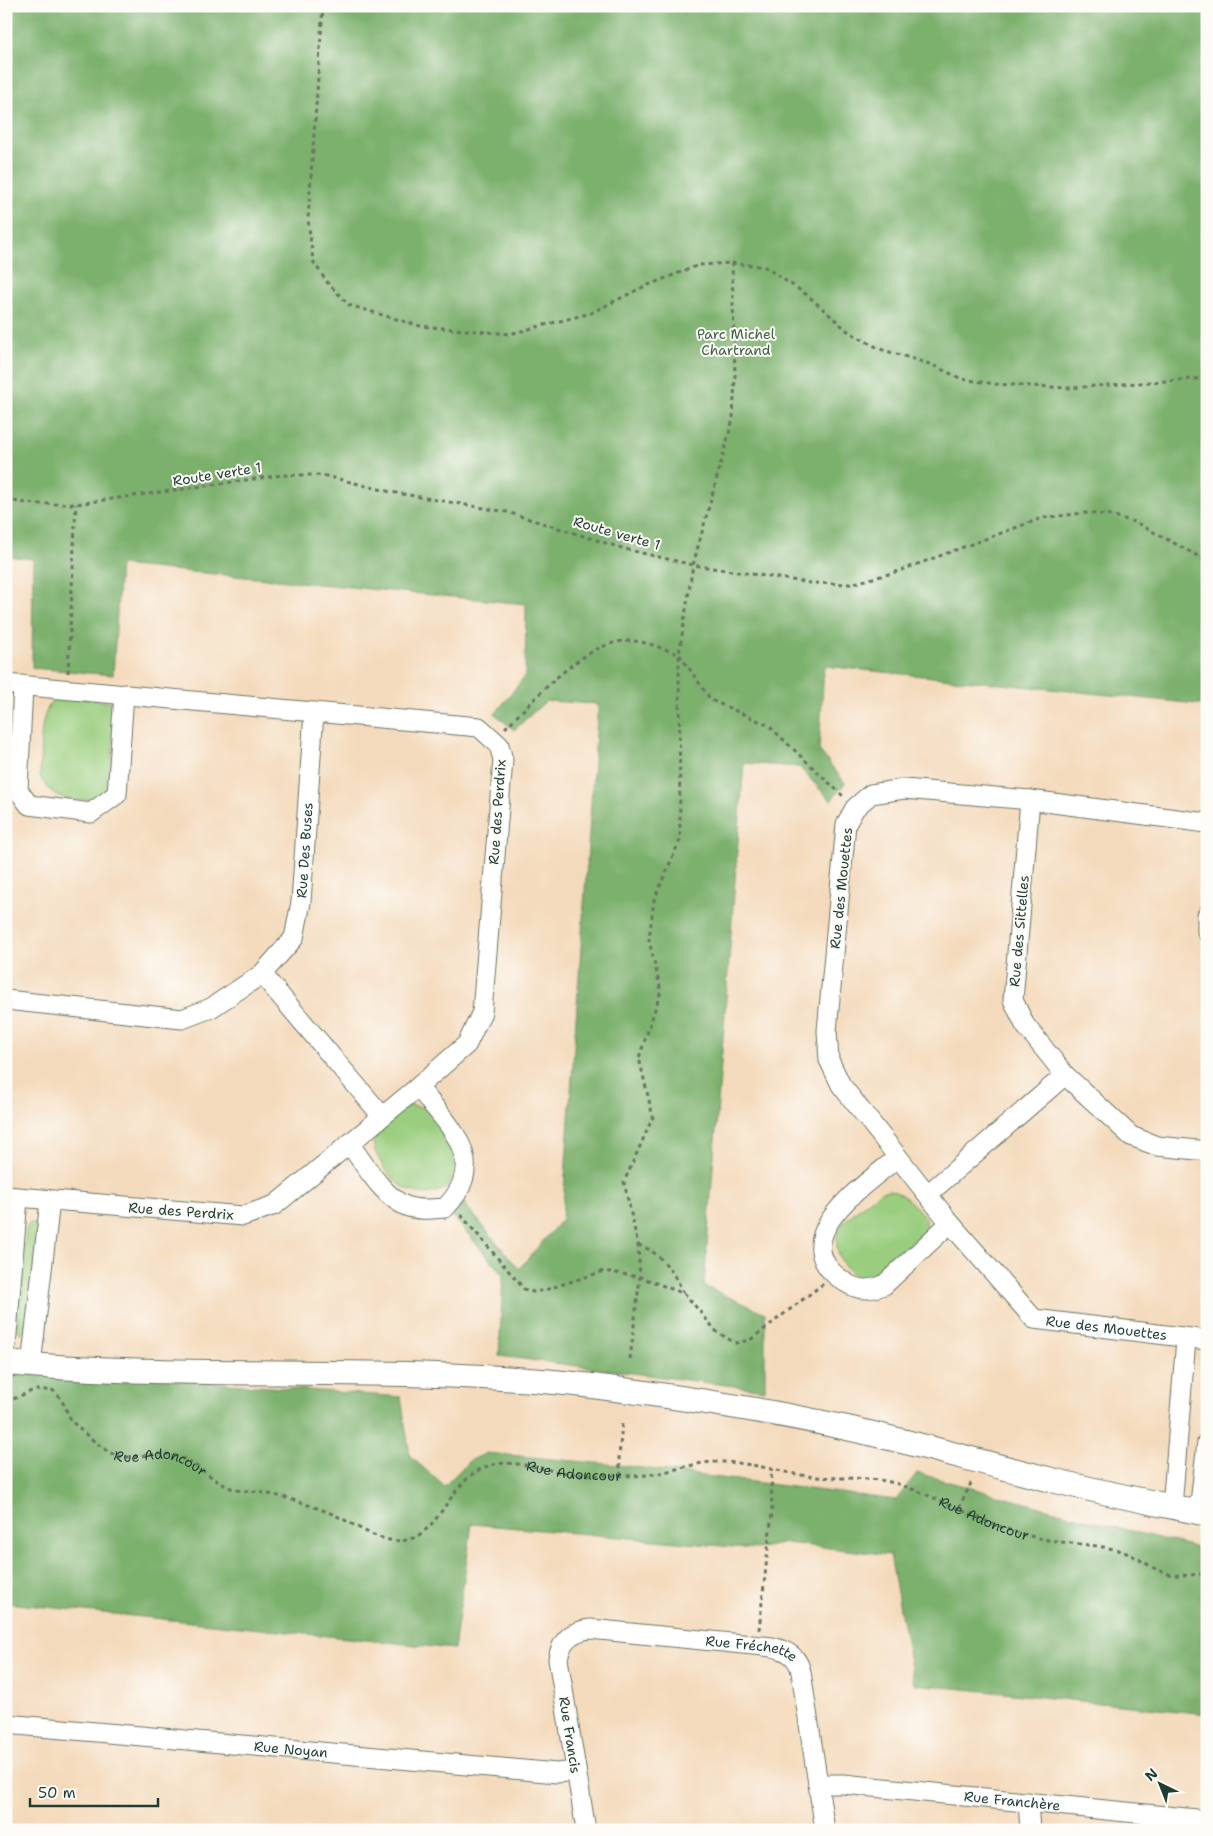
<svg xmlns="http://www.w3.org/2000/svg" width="1213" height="1836" font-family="'Shantell Sans',sans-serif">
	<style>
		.green { fill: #9acd7e; stroke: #5c8559 }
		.forest { fill: #7bb06d; stroke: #4d7650 }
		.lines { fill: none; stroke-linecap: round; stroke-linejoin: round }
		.minor-casing { stroke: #6a7464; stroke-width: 21 }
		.tertiary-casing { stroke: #6a7464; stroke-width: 26 }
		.path { stroke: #6a7464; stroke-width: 3; stroke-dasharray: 4 4; stroke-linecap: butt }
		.minor { stroke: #fff; stroke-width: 19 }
		.tertiary { stroke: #fff; stroke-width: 24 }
		.labels { text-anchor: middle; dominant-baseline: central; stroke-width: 4; stroke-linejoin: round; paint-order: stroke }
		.park-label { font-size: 14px; fill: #3e6146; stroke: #fdfcf7 }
		.street-label { font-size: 14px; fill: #1f3d34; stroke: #fdfcf7 }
	</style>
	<rect width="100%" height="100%" fill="#fdfcf7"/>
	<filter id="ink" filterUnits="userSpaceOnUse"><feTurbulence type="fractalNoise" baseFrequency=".02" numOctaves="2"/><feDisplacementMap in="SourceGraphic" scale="10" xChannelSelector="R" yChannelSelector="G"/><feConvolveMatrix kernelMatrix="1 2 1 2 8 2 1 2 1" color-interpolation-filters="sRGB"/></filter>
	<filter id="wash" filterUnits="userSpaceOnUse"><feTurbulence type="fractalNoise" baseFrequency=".0096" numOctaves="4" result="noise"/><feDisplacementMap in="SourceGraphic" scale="20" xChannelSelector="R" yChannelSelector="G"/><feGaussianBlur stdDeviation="1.12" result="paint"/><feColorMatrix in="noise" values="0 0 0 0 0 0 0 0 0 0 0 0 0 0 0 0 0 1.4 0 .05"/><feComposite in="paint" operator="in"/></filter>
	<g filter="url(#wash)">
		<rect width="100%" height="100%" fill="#f4dabc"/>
		<!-- green -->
		<g class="green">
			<path d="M57,696L110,702L115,710L110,785C92,809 51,804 40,776C42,751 36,714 57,696Z"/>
			<path d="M411,1105L425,1108L456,1142V1176C453,1180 450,1185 446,1188C443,1190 439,1191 435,1192C405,1201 379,1169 373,1143C381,1126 394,1112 411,1105Z"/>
			<path d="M889,1190C906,1194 914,1205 925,1218L926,1235C912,1248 895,1270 877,1277C849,1288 827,1249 841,1226C848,1215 871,1200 882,1191Z"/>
			<path d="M29,1223H35L38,1228L26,1332L20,1333L16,1328L26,1230Z"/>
		</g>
		<!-- forest -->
		<g class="forest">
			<path d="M6,6H1207V705L824,666L819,750L845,783L831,801L799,767L744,763L704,1286L765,1313V1390L499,1356L503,1275L449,1212L462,1201L519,1269L562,1219L598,704L546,701L514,730L495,714L525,676L526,604L120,565L113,675L32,668L33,559L6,556Z"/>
			<path d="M6,1371L164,1379L401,1397L410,1456L444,1486L469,1461L487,1453L618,1465L896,1500L917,1473L1095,1522L1207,1550V1714L914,1684L890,1555L786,1543L756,1549L472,1524L454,1649L6,1603Z"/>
		</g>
	</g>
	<g filter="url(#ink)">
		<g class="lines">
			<!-- minor casing -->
			<g class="minor-casing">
				<g id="minor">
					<path d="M6,684L479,727L499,745L503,760L482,1012L467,1044L418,1087L275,1205L243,1216L6,1196"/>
					<path d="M23,685L18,790L29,805L91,813L117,794L124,694"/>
					<path d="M1030,800L1013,1000L1025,1025L1065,1075L1131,1136L1157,1146L1207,1151"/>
					<path id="s2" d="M1207,823L1030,800L904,789L871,794L855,808L846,824L827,1031L829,1060L841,1085L950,1223L1034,1319L1207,1340"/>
					<path d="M1207,915V932"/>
					<path d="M262,974L382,1116"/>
					<path id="s3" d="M6,1000L182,1019L211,1008L262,974L294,938L301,902L314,712"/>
					<path d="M350,1145C365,1164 382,1196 406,1206C418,1211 433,1209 445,1208C491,1161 449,1126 418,1087"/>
					<path d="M897,1158C868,1183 784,1236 839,1278C855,1290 865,1292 884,1285L950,1223"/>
					<path d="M928,1194L1065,1075"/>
					<path d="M6,1346L18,1198"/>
					<path d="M31,1365L50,1201"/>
					<path d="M1172,1507L1186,1339"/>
					<path d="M1199,1512L1207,1442"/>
					<path id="s4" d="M6,1724L557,1773L576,1771"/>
					<path id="s5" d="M818,1784H843L1207,1820"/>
					<path d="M1028,1802L1030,1830"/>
					<path id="s6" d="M586,1830L558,1659C561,1641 571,1631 590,1629L772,1647C787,1650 798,1656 801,1672L825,1830"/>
				</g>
			</g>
			<!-- tertiary casing -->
			<g class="tertiary-casing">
				<path id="tertiary" d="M6,1363C201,1381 397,1363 592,1386C672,1396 753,1408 833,1425C906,1440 979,1462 1052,1480C1103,1493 1155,1503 1207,1514"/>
			</g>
			<!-- path -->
			<g class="path">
				<path d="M323,6L308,219L313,261L326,281L349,305L420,326L510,334L591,313L643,287L699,265L732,263L765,267L807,295L849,332L880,349L930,364L962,379L995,384L1068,388L1207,378"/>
				<path d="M6,500L35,504H76L282,475H322L391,492L507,512L625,549L693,565L811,583L851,584L896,572L1042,518L1084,513L1111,515L1137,523L1207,561"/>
				<path d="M68,673L76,504"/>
				<path d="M505,728C537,698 585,639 631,641C647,641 665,650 679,654L711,700L768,725L843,796"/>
				<path d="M461,1215L524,1289L533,1292L545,1290L604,1271L640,1277L685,1294L717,1332L735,1343L750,1340L823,1284"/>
				<path d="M638,1245C660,1251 675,1274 684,1294"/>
				<path d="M630,1359L640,1277L638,1245L624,1182L653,1117L639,1058L661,991L649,940L654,900L680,840L679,654L693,565L733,419L735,376L732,263"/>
				<path id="s1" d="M6,1402L34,1390H52C64,1397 64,1410 72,1421C77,1428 103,1449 111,1453C130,1463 152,1450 173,1455C195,1461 212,1481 233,1489C241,1492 250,1490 258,1492C280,1495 304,1503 325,1511C345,1518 362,1532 382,1538C437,1555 440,1489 483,1468C511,1455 547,1473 576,1474C599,1475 623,1477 646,1475C669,1473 691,1463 714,1462C746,1461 776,1471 807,1476C838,1480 871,1475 901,1485C945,1500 986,1525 1030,1536C1059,1544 1089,1543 1118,1550C1137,1555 1152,1570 1169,1574C1181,1577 1195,1574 1207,1574"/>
				<path d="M621,1476L619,1458L622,1423"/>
				<path d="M959,1508L971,1483"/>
				<path d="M759,1630L772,1512L771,1468"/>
			</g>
			<!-- minor -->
			<use href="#minor" class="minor"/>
			<!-- tertiary -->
			<use href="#tertiary" class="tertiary"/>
		</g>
	</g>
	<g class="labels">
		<!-- park labels -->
		<g class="park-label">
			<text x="736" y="334">Parc Michel<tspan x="736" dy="16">Chartrand</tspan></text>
		</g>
		<!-- street labels -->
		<g class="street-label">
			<text transform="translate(217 474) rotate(-9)">Route verte 1</text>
			<text transform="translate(617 533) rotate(16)">Route verte 1</text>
			<text transform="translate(497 812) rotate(-86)">Rue des Perdrix</text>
			<text stroke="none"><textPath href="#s3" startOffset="406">Rue Des Buses</textPath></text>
			<text transform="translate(841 888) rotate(-84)">Rue des Mouettes</text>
			<text transform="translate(1019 931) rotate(-85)">Rue des Sittelles</text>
			<text transform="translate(181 1211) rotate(4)">Rue des Perdrix</text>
			<text stroke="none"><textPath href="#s2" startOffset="1019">Rue des Mouettes</textPath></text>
			<text stroke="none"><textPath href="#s1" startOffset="188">Rue Adoncour</textPath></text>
			<text stroke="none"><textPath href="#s1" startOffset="651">Rue Adoncour</textPath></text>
			<text stroke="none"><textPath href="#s1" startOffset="1071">Rue Adoncour</textPath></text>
			<text stroke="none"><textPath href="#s6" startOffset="384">Rue Fréchette</textPath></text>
			<text transform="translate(570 1735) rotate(81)">Rue Francis</text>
			<text stroke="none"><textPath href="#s4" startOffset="286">Rue Noyan</textPath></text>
			<text stroke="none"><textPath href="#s5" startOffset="195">Rue Franchère</textPath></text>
		</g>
	</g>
	<!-- margin -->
	<rect width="1213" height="1836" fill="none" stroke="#fdfcf7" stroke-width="25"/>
	<!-- north arrow -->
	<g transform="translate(1160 1784) rotate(317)" stroke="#fdfcf7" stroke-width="4" paint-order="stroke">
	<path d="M0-4L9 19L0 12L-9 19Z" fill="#1f3d34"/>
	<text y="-8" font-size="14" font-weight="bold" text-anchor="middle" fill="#1f3d34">N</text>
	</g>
	<!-- scale -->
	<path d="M30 1798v8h128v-8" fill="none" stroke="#1f3d34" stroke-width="2.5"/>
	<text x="38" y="1798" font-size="15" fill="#1f3d34" stroke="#fdfcf7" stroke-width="4" paint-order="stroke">50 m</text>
</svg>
